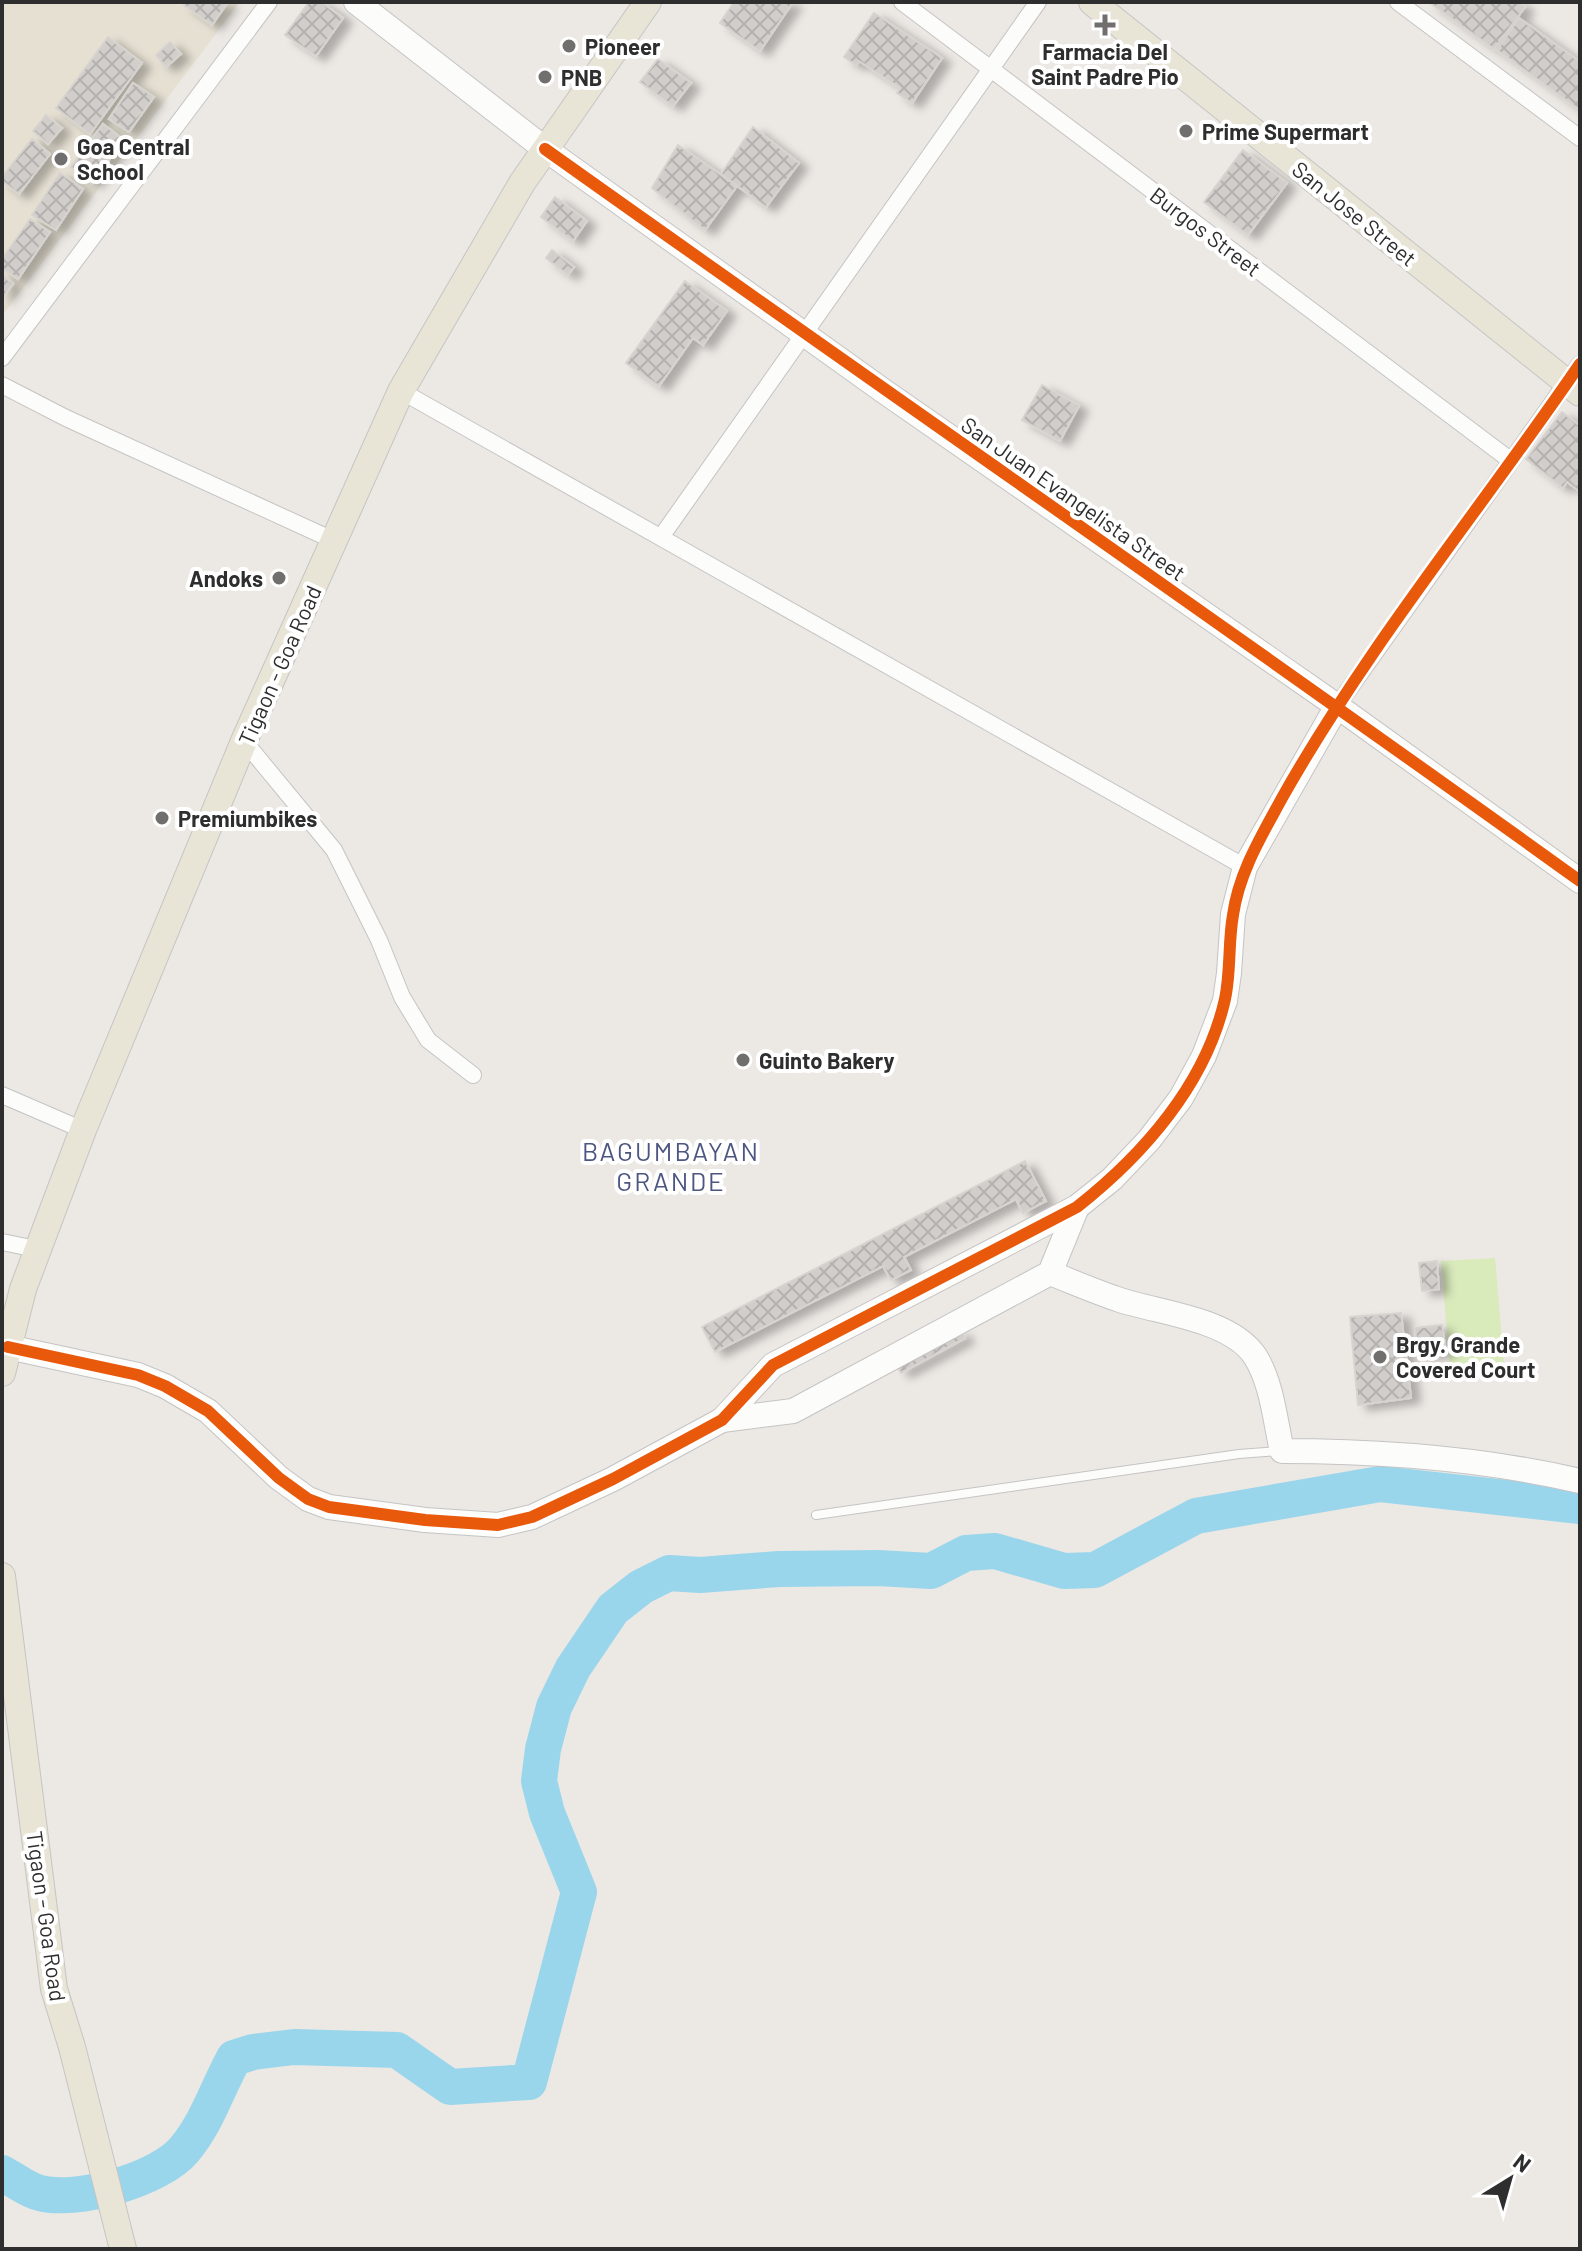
<svg xmlns="http://www.w3.org/2000/svg" width="1582" height="2251" font-family="Barlow,sans-serif">
	<style>
		.education { fill: #e6e0d3 }
		.pitch { fill: #d9eabb }
		.lines { fill: none; stroke-linecap: round; stroke-linejoin: round }
		.river { stroke: #99d6ec; stroke-width: 36 }
		.building { fill: url(#building-cross-hatch); stroke: #d7d4d0; stroke-width: 2; filter: url(#shadow) }
		.lane-casing { stroke: #c5c4c5; stroke-width: 10 }
		.street-casing { stroke: #c5c4c5; stroke-width: 18 }
		.secondary-casing { stroke: #c5c4c5; stroke-width: 26 }
		.primary-casing { stroke: #c6c5c4; stroke-width: 28 }
		.lane { stroke: #fcfcfb; stroke-width: 8 }
		.street { stroke: #fcfcfb; stroke-width: 16 }
		.secondary { stroke: #fcfcfb; stroke-width: 24 }
		.primary { stroke: #e8e4d6; stroke-width: 26 }
		.cycleway-casing { stroke: #fff; stroke-width: 17 }
		.cycleway { stroke: #e8590c; stroke-width: 12 }
		.poi-dot { fill: #706f6e; stroke: #fff; stroke-width: 3 }
		.labels { text-anchor: middle; dominant-baseline: central; stroke-width: 8; stroke-linejoin: round; paint-order: stroke }
		.poi-label { font-size: 22px; font-weight: bold; fill: #2e2e2e; stroke: #fff; text-anchor: start }
		.street-label { font-size: 22px; fill: #2e2e2e; stroke: #fff }
		.quarter-label { font-size: 26px; letter-spacing: 2px; fill: #4d5680; stroke: #fff }
	</style>
	<defs>
		<pattern id="building-cross-hatch" width="8" height="8" patternUnits="userSpaceOnUse" patternTransform="scale(2)"><rect width="8" height="8" fill="#d1cecb"/><path d="M0 0l8 8M0 8l8-8" fill="none" stroke="#b4b1af"/></pattern>
		<filter id="shadow"><feDropShadow dx="9" dy="5" stdDeviation="4" flood-color="#0004"/></filter>
	</defs>
	<rect width="100%" height="100%" fill="#ece8e4"/>
	<!-- education -->
	<path class="education" d="M2,2H240L2,316Z"/>
	<!-- pitch -->
	<path class="pitch" d="M1495,1258L1504,1365L1450,1369L1441,1261Z"/>
	<g class="lines">
		<!-- river -->
		<path class="river" d="M2,2173C14,2179 27,2190 40,2193C77,2203 160,2179 184,2150C207,2123 217,2089 234,2058L253,2052L294,2047L397,2050L450,2087L529,2082L579,1892L547,1813L539,1781L543,1749L554,1707L573,1668L613,1609L641,1587L669,1573L700,1575L779,1569L878,1568L931,1571L966,1553L995,1551L1064,1571L1095,1570L1196,1516L1380,1484L1580,1506"/>
	</g>
	<!-- building -->
	<g class="building">
		<path d="M186,2H228L212,25L184,5Z"/>
		<path d="M309,2H321L343,18L316,56L285,35Z"/>
		<path d="M734,2H793L760,51L720,23Z"/>
		<path d="M1429,2H1518L1525,7L1494,49Z"/>
		<path d="M874,13L942,58L912,103L897,93L900,88L859,61L856,65L844,57Z"/>
		<path d="M1519,18L1580,62V110L1497,50Z"/>
		<path d="M108,37L142,63L90,134L56,108Z"/>
		<path d="M170,42L181,54L166,67L156,55Z"/>
		<path d="M658,59L691,83L673,106L640,82Z"/>
		<path d="M133,83L154,97L129,132L109,119Z"/>
		<path d="M46,115L62,128L48,144L33,131Z"/>
		<path d="M103,124L124,140L92,183L71,167Z"/>
		<path d="M753,127L799,163L766,207L721,174Z"/>
		<path d="M32,139L50,154L19,194L2,181V177Z"/>
		<path d="M678,145L737,186L705,230L652,188Z"/>
		<path d="M1243,150L1287,183L1248,235L1204,202Z"/>
		<path d="M60,173L83,189L56,230L32,215Z"/>
		<path d="M555,197L587,221L573,241L541,217Z"/>
		<path d="M30,219L50,232L18,279L2,268V259Z"/>
		<path d="M552,250L574,267L568,275L546,258Z"/>
		<path d="M2,275L13,284L2,298Z"/>
		<path d="M685,281L727,311L703,345L693,338L659,386L626,363Z"/>
		<path d="M1042,385L1079,406L1060,441L1022,420Z"/>
		<path d="M1562,412L1580,426V492L1567,482L1563,488L1526,459Z"/>
		<path d="M1025,1161L1046,1201L1023,1213L1016,1199L904,1257L911,1270L891,1280L883,1266L715,1352L702,1327Z"/>
		<path d="M1437,1261L1439,1289L1422,1291L1419,1263Z"/>
		<path d="M1401,1313L1411,1398L1358,1405L1350,1317Z"/>
		<path d="M1442,1325L1446,1352L1418,1355L1415,1328Z"/>
		<path d="M961,1331L965,1338L901,1373L897,1366Z"/>
	</g>
	<g class="lines">
		<!-- lane casing -->
		<g class="lane-casing">
			<path id="lane" d="M816,1515L1239,1454L1279,1451"/>
		</g>
		<!-- street casing -->
		<g class="street-casing">
			<g id="street">
				<path d="M902,2L1510,460"/>
				<path d="M1398,2L1580,138"/>
				<path d="M2,358L269,2"/>
				<path d="M2,385L66,418L335,541"/>
				<path d="M401,391L1245,867"/>
				<path d="M661,537L1038,2"/>
				<path d="M1337,706L1580,364"/>
				<path d="M244,741L334,850L379,940L402,997L428,1040L473,1075"/>
				<path d="M2,1095L83,1130"/>
				<path d="M2,1242L36,1249"/>
			</g>
		</g>
		<!-- secondary casing -->
		<g class="secondary-casing">
			<g id="secondary">
				<path d="M356,2L545,149L885,392L1337,706L1580,881"/>
				<path d="M1050,1273C1073,1282 1096,1292 1120,1300C1160,1313 1230,1319 1255,1356C1272,1383 1275,1420 1282,1451C1383,1451 1481,1458 1580,1481"/>
				<path d="M8,1347L138,1375L165,1386L208,1411L279,1478L308,1499L329,1507L425,1520L498,1525L532,1517L613,1479L722,1420L773,1365L1077,1207L1112,1179L1149,1140L1181,1098L1204,1056L1225,1001L1229,973L1233,914L1245,867L1337,706"/>
				<path d="M722,1420L793,1411L1050,1273L1077,1207"/>
			</g>
		</g>
		<!-- primary casing -->
		<g class="primary-casing">
			<g id="primary">
				<path d="M1092,2L1580,393"/>
				<path d="M2,1373L23,1289L83,1130L244,741L401,391L522,183L648,2"/>
				<path d="M2,1576L54,1989L72,2047L123,2249"/>
			</g>
		</g>
		<!-- lane -->
		<use href="#lane" class="lane"/>
		<!-- street -->
		<use href="#street" class="street"/>
		<!-- secondary -->
		<use href="#secondary" class="secondary"/>
		<!-- primary -->
		<use href="#primary" class="primary"/>
		<!-- cycleway casing -->
		<g class="cycleway-casing">
			<g id="cycleway">
				<path d="M545,149C889,394 1237,634 1580,881"/>
				<path d="M8,1347L138,1375L165,1386L208,1411L279,1478L308,1499L329,1507L425,1520L498,1525L532,1517L613,1479L722,1420L773,1365L1077,1207C1143,1155 1206,1084 1225,999C1231,971 1228,943 1233,915C1239,872 1262,835 1282,798C1368,645 1481,509 1580,364"/>
			</g>
		</g>
		<!-- cycleway -->
		<use href="#cycleway" class="cycleway"/>
	</g>
	<!-- markers -->
	<g class="poi-dot">
		<path d="M1101 13h8v8h8v8h-8v8h-8v-8h-8v-8h8z"/>
		<circle cx="569" cy="46" r="8"/>
		<circle cx="545" cy="77" r="8"/>
		<circle cx="1186" cy="131" r="8"/>
		<circle cx="61" cy="159" r="8"/>
		<circle cx="279" cy="578" r="8"/>
		<circle cx="162" cy="818" r="8"/>
		<circle cx="743" cy="1060" r="8"/>
		<circle cx="1380" cy="1357" r="8"/>
	</g>
	<g class="labels">
		<!-- poi labels -->
		<g class="poi-label">
			<text x="585" y="46">Pioneer</text>
			<text x="1105" y="51" text-anchor="middle">Farmacia Del<tspan x="1105" dy="25">Saint Padre Pio</tspan></text>
			<text x="561" y="77">PNB</text>
			<text x="1202" y="131">Prime Supermart</text>
			<text x="77" y="146">Goa Central<tspan x="77" dy="25">School</tspan></text>
			<text x="263" y="578" text-anchor="end">Andoks</text>
			<text x="178" y="818">Premiumbikes</text>
			<text x="759" y="1060">Guinto Bakery</text>
			<text x="1396" y="1344">Brgy. Grande<tspan x="1396" dy="25">Covered Court</tspan></text>
		</g>
		<!-- street labels -->
		<g class="street-label">
			<text transform="translate(1355 213) rotate(39)">San Jose Street</text>
			<text transform="translate(1206 231) rotate(37)">Burgos Street</text>
			<text transform="translate(1074 498) rotate(35)">San Juan Evangelista Street</text>
			<text transform="translate(279 665) rotate(-66)">Tigaon - Goa Road</text>
			<text transform="translate(47 1916) rotate(82)">Tigaon - Goa Road</text>
		</g>
		<!-- quarter labels -->
		<g class="quarter-label">
			<text x="671" y="1150">BAGUMBAYAN<tspan x="671" dy="30">GRANDE</tspan></text>
		</g>
	</g>
	<!-- border -->
	<rect width="1582" height="2251" fill="none" stroke="#2e2e2e" stroke-width="8"/>
	<!-- north arrow -->
	<g transform="translate(1510 2179) rotate(37)" stroke="#ffffff" stroke-width="6" paint-order="stroke">
	<path d="M0-6L14 30L0 20L-14 30Z" fill="#2e2e2e"/>
	<text y="-12" font-size="22" font-weight="bold" text-anchor="middle" fill="#2e2e2e">N</text>
	</g>
</svg>
